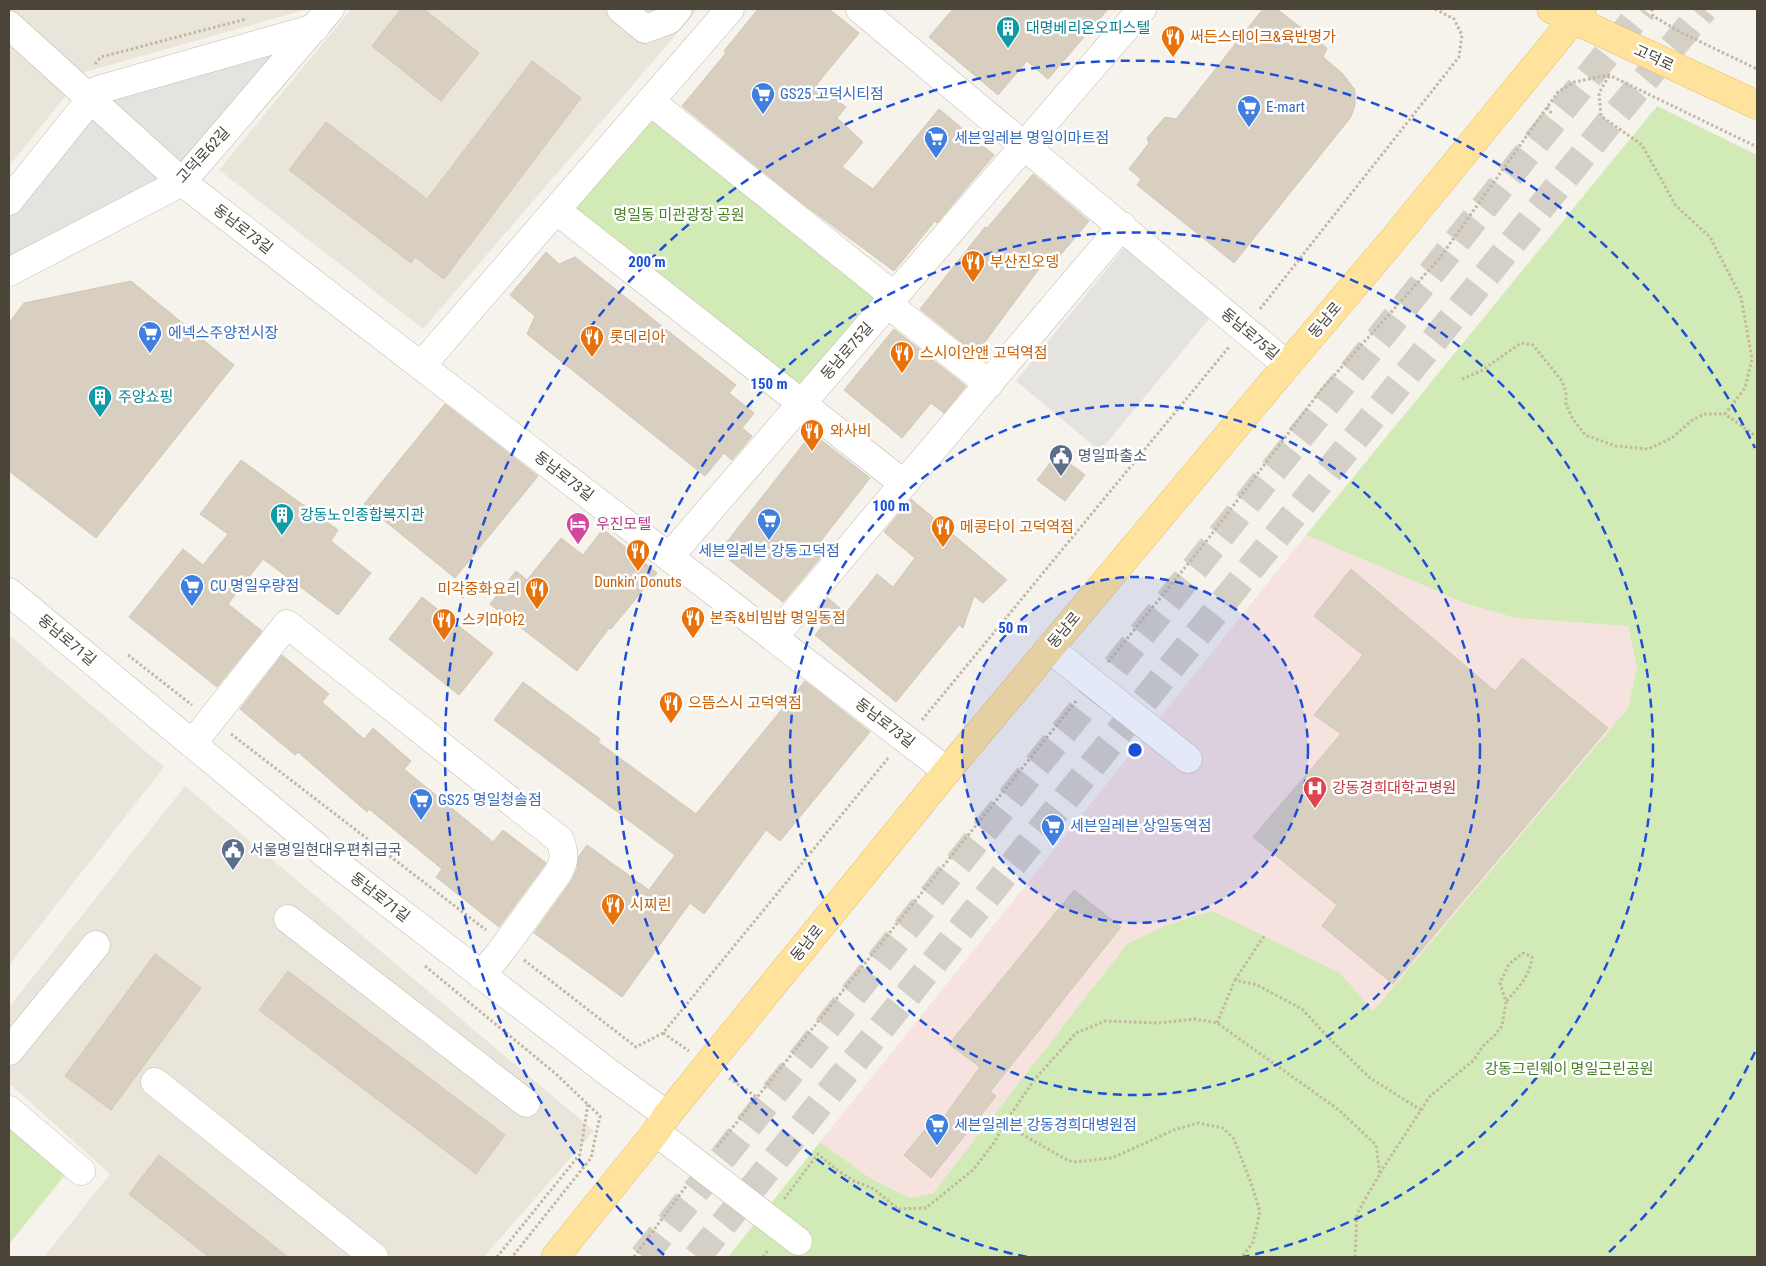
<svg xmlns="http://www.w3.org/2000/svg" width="1766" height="1266" font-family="'Roboto Condensed','Noto Sans KR',sans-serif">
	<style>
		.residential { fill: #eae5da }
		.medical { fill: #f6e3e0 }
		.green { fill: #d2eab5 }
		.parking { fill: #e5e3e0 }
		.building { fill: #d8cfc1; stroke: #d3c7b4 }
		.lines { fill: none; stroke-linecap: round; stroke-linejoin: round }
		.highway-tunnel { stroke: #d4d0c8; stroke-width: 28; stroke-dasharray: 28 14; stroke-linecap: butt }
		.minor-casing { stroke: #c2bbae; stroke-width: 29 }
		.major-casing { stroke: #e6c16a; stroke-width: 29 }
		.path { stroke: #c4b79f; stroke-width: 3; stroke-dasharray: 2.5 2.5; stroke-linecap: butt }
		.minor { stroke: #fff; stroke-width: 28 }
		.major { stroke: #ffe39c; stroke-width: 28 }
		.ring { fill: none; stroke: #1d4ed8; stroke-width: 2.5; stroke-dasharray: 9 6 }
		.labels { text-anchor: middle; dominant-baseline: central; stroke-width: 5; stroke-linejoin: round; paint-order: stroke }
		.culture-label { font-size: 15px; fill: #0d838f; stroke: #fff; text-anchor: start }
		.food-label { font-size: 15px; fill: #c56008; stroke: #fff; text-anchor: start }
		.street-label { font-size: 15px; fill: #4b4439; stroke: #fff }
		.shop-label { font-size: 15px; fill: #366cbe; stroke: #fff; text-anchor: start }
		.park-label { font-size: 15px; fill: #4a7f2a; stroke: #fff }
		.service-label { font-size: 15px; fill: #4e5e75; stroke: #fff; text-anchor: start }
		.hotel-label { font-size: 15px; fill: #b23c85; stroke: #fff; text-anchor: start }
		.health-label { font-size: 15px; fill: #be3a42; stroke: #fff; text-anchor: start }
		.centre { fill: #1d4ed8; stroke: #fff; stroke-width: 2.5 }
		.ring-label { font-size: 15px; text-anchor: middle; font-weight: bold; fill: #1d4ed8; stroke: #fff; stroke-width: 5; stroke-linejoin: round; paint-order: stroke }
	</style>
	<rect width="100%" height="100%" fill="#f6f3ec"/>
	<!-- residential -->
	<g class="residential">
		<path d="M9,9H308L85,72L9,166Z"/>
		<path d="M351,9H698L423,329L219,170Z"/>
		<path d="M9,635L164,767L9,965Z"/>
		<path d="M185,786L594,1131L484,1257H44L110,1174L9,1083V1007Z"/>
	</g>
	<!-- medical -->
	<path class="medical" d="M1306,535L1467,604L1516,618L1628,626L1637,667L1628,708L1373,1011L1339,973L1127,944L933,1193L910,1198L870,1178L820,1142Z"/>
	<!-- green -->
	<g class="green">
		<path d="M1657,106L1757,155V1257H728L820,1142L870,1178L910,1198L933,1193L1127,944L1169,924L1212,911L1340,973L1373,1011L1628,708L1637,667L1628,626L1516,618L1467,604L1306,535Z"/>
		<path d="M650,112L881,297L800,391L569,208Z"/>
		<path d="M9,1119L69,1170L9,1244Z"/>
	</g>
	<!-- parking -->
	<g class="parking">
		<path d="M315,28L191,170L98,91Z"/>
		<path d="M91,100L182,182L9,272V211Z"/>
		<path d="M1128,243L1213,314L1100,451L1016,381Z"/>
	</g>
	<!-- building -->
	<g class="building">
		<path d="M401,9H424L479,53L441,101L372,46Z"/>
		<path d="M758,9H829L859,33L817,84L846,107L837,118L863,142L842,167L873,189L939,109L994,155L937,223L935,221L894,271L803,204L682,106L726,53L724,51Z"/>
		<path d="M953,9H1108L1048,79L1027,61L998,95L929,37Z"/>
		<path d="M1263,9H1277L1327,48L1323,57L1342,73L1355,90V105L1351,117L1234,263L1137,185L1141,179L1129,169L1149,143L1147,138L1165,117L1176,119Z"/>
		<path d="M532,61L581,98L444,279L415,257L411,263L289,170L326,122L427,199Z"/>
		<path d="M1033,174L1089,221L1057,259L1050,254L976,354L920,309L985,227L987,228Z"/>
		<path d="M546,252L559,264L575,257L736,385L729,393L754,413L742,428L752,436L732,460L724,453L705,476L527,334L535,316L510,295Z"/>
		<path d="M131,281L234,365L96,538L9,471V323L24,303Z"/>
		<path d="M894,329L966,386L944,413L931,403L902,438L844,390Z"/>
		<path d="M445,404L538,476L455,578L364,504Z"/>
		<path d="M812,433L870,478L817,546L825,552L783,602L719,552Z"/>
		<path d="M1057,454L1085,475L1065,501L1037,480Z"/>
		<path d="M241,460L338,530L331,541L371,573L338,615L263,559L228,604L262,631L217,687L129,617L183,549L203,565L228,534L200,514Z"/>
		<path d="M911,499L1007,580L983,603L974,596L963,628L959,625L896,702L815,635L825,623L814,614L828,598L846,613L877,574L893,587L915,558L884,532Z"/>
		<path d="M603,529L657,573L611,629L609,628L577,671L490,604L516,571L527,580L561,538L583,555Z"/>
		<path d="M1351,569L1495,691L1522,658L1608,728L1393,984L1322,926L1337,905L1253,837L1341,734L1314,715L1363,655L1314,616Z"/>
		<path d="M422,597L493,653L459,695L389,639Z"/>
		<path d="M282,655L329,694L322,702L364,739L373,728L411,761L404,769L493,842L503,830L546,863L499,927L436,877L442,869L369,809L367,812L298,752L295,755L240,709Z"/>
		<path d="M805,681L870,732L780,841L766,830L704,914L690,903L622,997L534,933L572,880L577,869L579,856L587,845L649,890L675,855L494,720L523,682L600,739L598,742L696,814Z"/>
		<path d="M1074,890L1121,927L990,1092L996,1096L931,1178L904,1155L929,1125L936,1128L980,1067L949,1044Z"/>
		<path d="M155,954L201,988L111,1110L65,1076Z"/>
		<path d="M288,971L505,1135L476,1174L259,1010Z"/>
		<path d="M159,1155L288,1257H209L129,1194Z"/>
	</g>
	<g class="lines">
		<!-- highway-tunnel -->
		<g class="highway-tunnel">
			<path d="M643,1257L1643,9"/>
			<path d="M697,1257L1608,124L1704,9"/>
		</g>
		<!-- minor casing -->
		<g class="minor-casing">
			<g id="minor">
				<path d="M621,9L645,29L669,20L678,9"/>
				<path d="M860,9L1287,365"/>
				<path d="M9,25L182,182L947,771"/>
				<path d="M650,101L894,296"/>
				<path d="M9,201L98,90L315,28"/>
				<path d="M556,210L904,484"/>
				<path d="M9,272L182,182L330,9"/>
				<path d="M888,304L989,384"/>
				<path d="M421,366L730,9"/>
				<path d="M669,557L1142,9"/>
				<path d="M9,592L335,862L613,1076L667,1115"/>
				<path d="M774,637L1122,226"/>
				<path d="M1049,648L1188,759"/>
				<path d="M192,744L287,624L560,840C565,855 565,860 558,873L499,954L481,975"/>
				<path d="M288,919L526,1103"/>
				<path d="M9,1051L96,945"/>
				<path d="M155,1082L374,1257"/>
				<path d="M9,1110L81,1171"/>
				<path d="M656,1132L798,1241"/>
			</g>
		</g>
		<!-- major casing -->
		<g class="major-casing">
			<g id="major">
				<path d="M1551,9L1757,105"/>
				<path d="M555,1257L656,1132L667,1115L947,771L1287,365L1392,241L1582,9"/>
			</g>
		</g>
		<!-- path -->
		<g class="path">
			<path d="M1652,9L1653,16L1680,32L1757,69"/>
			<path d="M95,64L101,57L246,19"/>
			<path d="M1609,76L1599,93L1601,116L1642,145L1676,206L1710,237L1741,297L1752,359L1745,388L1725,414L1757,437"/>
			<path d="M1547,107L1552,114"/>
			<path d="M1260,309L1459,57L1462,35L1454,19L1435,9"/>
			<path d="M1462,379L1481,371L1521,343L1533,345L1562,381L1566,392V405L1573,419L1585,435L1616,446L1648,449L1672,438L1691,421L1704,414H1725"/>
			<path d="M128,655L192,705"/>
			<path d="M1108,662L1205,543L1321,390L1439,259L1558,92L1574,82L1609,75L1757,147"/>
			<path d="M922,720L1229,347"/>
			<path d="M231,734L486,930"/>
			<path d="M524,960L636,1047L663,1033L889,757"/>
			<path d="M425,966L556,1074L600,1116L591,1158L512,1257"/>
			<path d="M1235,980L1264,936"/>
			<path d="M1217,1023L1235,980L1257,985L1302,1009L1327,1036L1370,1078L1421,1110L1380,1173"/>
			<path d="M663,1033L689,1051"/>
			<path d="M729,1078L758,1098"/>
			<path d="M1421,1110L1429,1097L1474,1060L1483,1046L1494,1036L1502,1026L1506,1002L1500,983L1509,964L1523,953L1532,957C1530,977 1518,987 1506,1002"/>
			<path d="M1004,1124L1067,1160L1074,1162L1112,1158L1174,1130L1198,1123L1223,1128L1234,1139L1251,1183L1260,1212L1253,1242L1242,1257"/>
			<path d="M717,1147L1077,700"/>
			<path d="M784,1199L818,1154L837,1170L854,1181L874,1189L898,1209L926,1208L973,1170L994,1143L1004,1124L1035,1079L1076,1033L1105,1021L1159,1023L1195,1019L1217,1023L1339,1110L1376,1145L1380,1174L1365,1199"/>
			<path d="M497,1257L580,1154L588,1104"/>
			<path d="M634,1257L687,1185"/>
			<path d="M763,1257L769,1249"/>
			<path d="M1355,1257L1357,1214L1366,1198"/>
		</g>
		<!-- minor -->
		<use href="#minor" class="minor"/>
		<!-- major -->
		<use href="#major" class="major"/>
	</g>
	<!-- distance rings -->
	<circle cx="1135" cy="750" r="173" fill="#1d4ed8" fill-opacity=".12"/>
	<g class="ring">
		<circle cx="1135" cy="750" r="173"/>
		<circle cx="1135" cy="750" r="345"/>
		<path d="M1027 1257A518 518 0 1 1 1243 1257"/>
		<path d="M1755 1052A690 690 0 0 1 1606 1255M664 1255A690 690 0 1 1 1755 448"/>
	</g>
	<!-- icons -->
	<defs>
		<g id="building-pin" transform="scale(1.25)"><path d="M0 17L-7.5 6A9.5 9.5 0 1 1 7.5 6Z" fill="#0f9aa8" stroke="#fff"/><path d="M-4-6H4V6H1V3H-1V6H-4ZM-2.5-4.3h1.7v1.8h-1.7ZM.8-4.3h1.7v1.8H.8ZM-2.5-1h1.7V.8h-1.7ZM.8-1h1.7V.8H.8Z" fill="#fff"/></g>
		<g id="restaurant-pin" transform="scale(1.25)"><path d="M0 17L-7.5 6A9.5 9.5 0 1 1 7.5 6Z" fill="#e8710a" stroke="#fff"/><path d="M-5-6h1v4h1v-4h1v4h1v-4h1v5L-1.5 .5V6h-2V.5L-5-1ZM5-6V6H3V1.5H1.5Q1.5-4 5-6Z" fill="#fff"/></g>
		<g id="supermarket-pin" transform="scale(1.25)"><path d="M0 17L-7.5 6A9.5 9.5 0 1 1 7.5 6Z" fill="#3f7fe0" stroke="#fff"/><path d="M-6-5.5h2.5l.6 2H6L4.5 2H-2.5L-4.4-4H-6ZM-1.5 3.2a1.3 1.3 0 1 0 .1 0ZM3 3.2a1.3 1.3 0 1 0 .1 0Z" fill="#fff"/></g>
		<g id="civic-pin" transform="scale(1.25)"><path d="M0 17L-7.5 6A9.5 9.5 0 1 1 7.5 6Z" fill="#5c6f8a" stroke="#fff"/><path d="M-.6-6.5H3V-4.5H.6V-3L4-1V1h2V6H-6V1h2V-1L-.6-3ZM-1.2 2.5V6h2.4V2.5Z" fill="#fff"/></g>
		<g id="hotel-pin" transform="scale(1.25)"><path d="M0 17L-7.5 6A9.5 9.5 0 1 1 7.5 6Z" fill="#d1479c" stroke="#fff"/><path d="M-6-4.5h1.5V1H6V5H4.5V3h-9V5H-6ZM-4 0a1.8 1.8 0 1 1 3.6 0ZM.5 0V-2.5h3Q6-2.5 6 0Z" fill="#fff"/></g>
		<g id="hospital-pin" transform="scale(1.25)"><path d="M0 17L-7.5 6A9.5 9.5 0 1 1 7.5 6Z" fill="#e0444e" stroke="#fff"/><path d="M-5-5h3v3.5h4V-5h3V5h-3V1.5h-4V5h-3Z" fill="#fff"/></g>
	</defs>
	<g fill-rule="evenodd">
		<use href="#building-pin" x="1008" y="28"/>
		<use href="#restaurant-pin" x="1173" y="37"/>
		<use href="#supermarket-pin" x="763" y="94"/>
		<use href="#supermarket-pin" x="1249" y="107"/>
		<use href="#supermarket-pin" x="936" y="138"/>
		<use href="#restaurant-pin" x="973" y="262"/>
		<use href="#supermarket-pin" x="150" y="333"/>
		<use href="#restaurant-pin" x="592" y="337"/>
		<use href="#restaurant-pin" x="902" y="353"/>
		<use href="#building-pin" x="100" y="397"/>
		<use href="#restaurant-pin" x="812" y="431"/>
		<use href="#civic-pin" x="1061" y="456"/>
		<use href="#building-pin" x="282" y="515"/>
		<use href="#supermarket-pin" x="769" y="520"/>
		<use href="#hotel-pin" x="578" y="524"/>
		<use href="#restaurant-pin" x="943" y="527"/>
		<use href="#restaurant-pin" x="638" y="551"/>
		<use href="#supermarket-pin" x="192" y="586"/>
		<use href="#restaurant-pin" x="537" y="589"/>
		<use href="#restaurant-pin" x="693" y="618"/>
		<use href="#restaurant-pin" x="444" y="620"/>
		<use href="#restaurant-pin" x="671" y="703"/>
		<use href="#hospital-pin" x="1315" y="788"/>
		<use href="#supermarket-pin" x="421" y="800"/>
		<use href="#supermarket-pin" x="1053" y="826"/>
		<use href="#civic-pin" x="233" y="850"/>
		<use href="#restaurant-pin" x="613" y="905"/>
		<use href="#supermarket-pin" x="937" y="1125"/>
	</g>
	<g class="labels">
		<!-- culture labels -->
		<g class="culture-label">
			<text x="1026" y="28">대명베리온오피스텔</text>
			<text x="118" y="397">주양쇼핑</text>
			<text x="300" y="515">강동노인종합복지관</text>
		</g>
		<!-- food labels -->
		<g class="food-label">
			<text x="1190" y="37">써든스테이크&amp;육반명가</text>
			<text x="990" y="262">부산진오뎅</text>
			<text x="610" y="337">롯데리아</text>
			<text x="920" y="353">스시이안앤 고덕역점</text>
			<text x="830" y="431">와사비</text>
			<text x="960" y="527">메콩타이 고덕역점</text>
			<text x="638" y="582" text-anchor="middle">Dunkin' Donuts</text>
			<text x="520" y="589" text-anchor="end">미각중화요리</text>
			<text x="710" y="618">본죽&amp;비빔밥 명일동점</text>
			<text x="462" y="620">스키마야2</text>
			<text x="688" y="703">으뜸스시 고덕역점</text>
			<text x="630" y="905">시찌린</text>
		</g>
		<!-- street labels -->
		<g class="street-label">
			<text transform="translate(1654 58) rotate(25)">고덕로</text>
			<text transform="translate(203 155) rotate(-47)">고덕로62길</text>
			<text transform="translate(243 229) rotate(38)">동남로73길</text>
			<text transform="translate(1325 320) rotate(-49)">동남로</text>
			<text transform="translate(1250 334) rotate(40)">동남로75길</text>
			<text transform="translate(847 351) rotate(-49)">동남로75길</text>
			<text transform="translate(564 476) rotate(38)">동남로73길</text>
			<text transform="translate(1064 630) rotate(-50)">동남로</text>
			<text transform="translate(67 640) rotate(40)">동남로71길</text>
			<text transform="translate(885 723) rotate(38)">동남로73길</text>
			<text transform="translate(380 897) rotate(38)">동남로71길</text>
			<text transform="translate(807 943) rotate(-51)">동남로</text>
		</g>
		<!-- shop labels -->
		<g class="shop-label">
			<text x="780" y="94">GS25 고덕시티점</text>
			<text x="1266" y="107">E-mart</text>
			<text x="954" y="138">세븐일레븐 명일이마트점</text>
			<text x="168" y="333">에넥스주양전시장</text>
			<text x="769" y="551" text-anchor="middle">세븐일레븐 강동고덕점</text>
			<text x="210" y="586">CU 명일우량점</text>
			<text x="438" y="800">GS25 명일청솔점</text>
			<text x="1070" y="826">세븐일레븐 상일동역점</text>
			<text x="954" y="1125">세븐일레븐 강동경희대병원점</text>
		</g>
		<!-- park labels -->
		<g class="park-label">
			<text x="679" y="215">명일동 미관광장 공원</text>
			<text x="1569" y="1069">강동그린웨이 명일근린공원</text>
		</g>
		<!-- service labels -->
		<g class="service-label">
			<text x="1078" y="456">명일파출소</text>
			<text x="250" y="850">서울명일현대우편취급국</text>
		</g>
		<!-- hotel labels -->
		<g class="hotel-label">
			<text x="596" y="524">우진모텔</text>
		</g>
		<!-- health labels -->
		<g class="health-label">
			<text x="1332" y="788">강동경희대학교병원</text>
		</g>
	</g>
	<circle cx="1135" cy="750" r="8" class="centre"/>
	<g class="ring-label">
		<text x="647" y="267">200 m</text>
		<text x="769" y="389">150 m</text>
		<text x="891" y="511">100 m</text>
		<text x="1013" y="633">50 m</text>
	</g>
	<!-- border -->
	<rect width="1766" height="1266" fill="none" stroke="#4b4439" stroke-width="20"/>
</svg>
